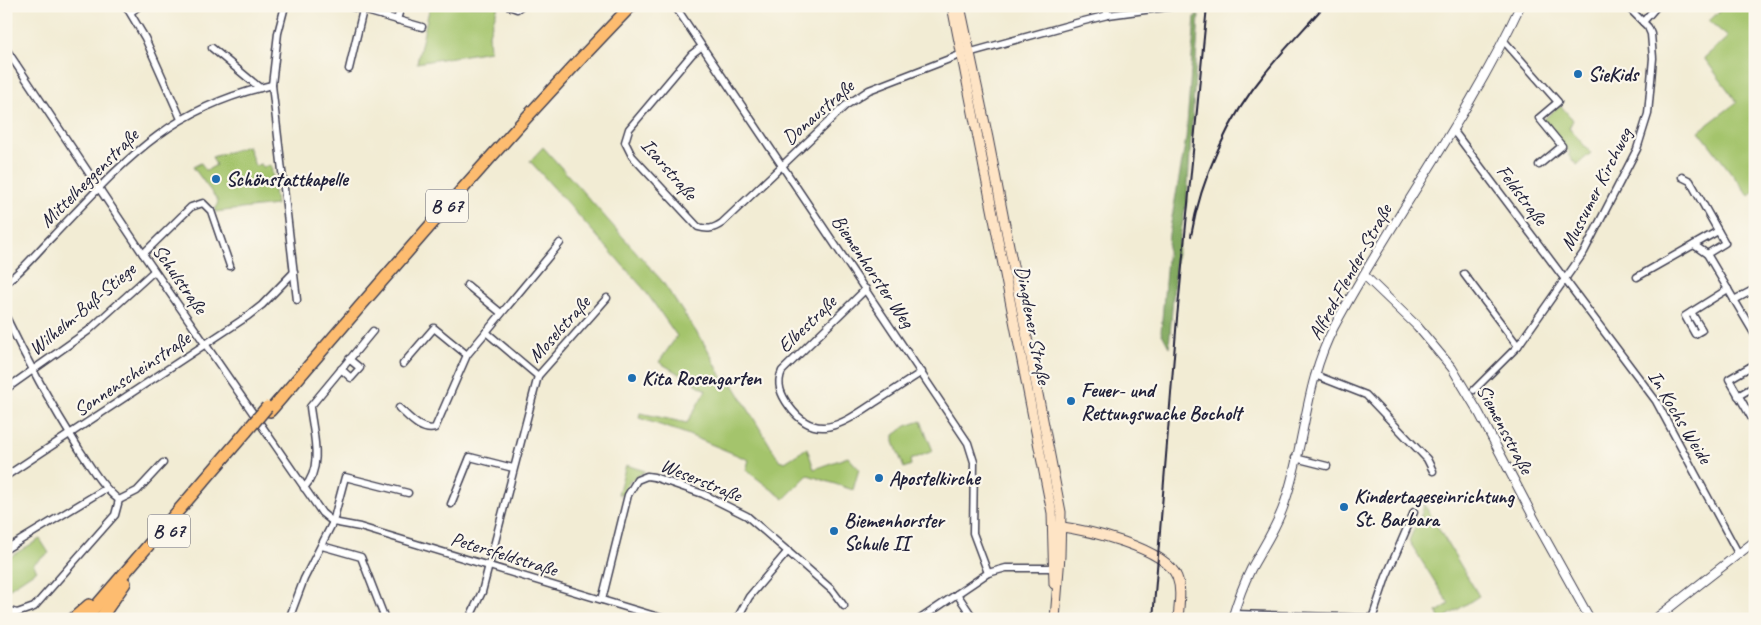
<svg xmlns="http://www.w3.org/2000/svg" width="1761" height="625" font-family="Caveat,sans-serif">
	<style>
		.green { fill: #a4c46c; stroke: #637354 }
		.forest { fill: #83aa60; stroke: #52664e }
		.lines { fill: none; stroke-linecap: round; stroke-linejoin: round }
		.minor-casing { stroke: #414052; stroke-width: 9 }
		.tertiary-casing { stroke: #414052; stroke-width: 10 }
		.secondary-casing { stroke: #414052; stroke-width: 11 }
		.trunk-casing { stroke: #414052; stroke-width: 14 }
		.minor { stroke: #fff; stroke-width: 6 }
		.tertiary { stroke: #fff; stroke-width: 8 }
		.secondary { stroke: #fee4c5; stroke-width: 9 }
		.trunk { stroke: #fdbc6f; stroke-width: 11 }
		.rail { stroke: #22223b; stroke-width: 2 }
		.trunk-bridge-casing { stroke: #414052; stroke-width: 14; stroke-linecap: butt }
		.trunk-bridge { stroke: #fdbc6f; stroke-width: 11 }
		.poi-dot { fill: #1f6fb2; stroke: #fbf7ec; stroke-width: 2 }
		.labels { text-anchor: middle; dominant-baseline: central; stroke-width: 4.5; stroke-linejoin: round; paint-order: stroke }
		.shield { fill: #fbf7ec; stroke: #636270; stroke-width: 1 }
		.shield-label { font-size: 19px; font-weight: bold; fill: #22223b }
		.poi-label { font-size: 20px; font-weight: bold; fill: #22223b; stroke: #fbf7ec; text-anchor: start }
		.street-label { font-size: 20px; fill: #22223b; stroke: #fbf7ec }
	</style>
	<rect width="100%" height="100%" fill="#fbf7ec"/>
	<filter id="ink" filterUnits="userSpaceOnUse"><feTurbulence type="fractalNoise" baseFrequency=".02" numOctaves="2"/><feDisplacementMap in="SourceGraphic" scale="10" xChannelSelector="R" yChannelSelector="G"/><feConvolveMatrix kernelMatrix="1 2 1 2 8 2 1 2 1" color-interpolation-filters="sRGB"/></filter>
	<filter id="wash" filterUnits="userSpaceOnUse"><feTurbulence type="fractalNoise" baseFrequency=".0096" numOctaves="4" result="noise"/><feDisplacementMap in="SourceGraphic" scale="20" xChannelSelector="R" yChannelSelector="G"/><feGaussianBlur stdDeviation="1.12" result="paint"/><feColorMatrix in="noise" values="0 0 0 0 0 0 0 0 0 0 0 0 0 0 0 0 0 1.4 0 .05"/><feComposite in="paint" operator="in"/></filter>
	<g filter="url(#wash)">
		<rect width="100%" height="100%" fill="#f2ecd4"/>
		<!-- green -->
		<g class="green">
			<path d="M430,6H498L489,34L490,51L417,63Z"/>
			<path d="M1725,6H1755V191L1749,196L1699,131L1737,102L1704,58L1728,37L1709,21Z"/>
			<path d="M1560,105L1573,120L1569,128L1591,153L1577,165L1568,155L1570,153L1543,120Z"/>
			<path d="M248,146L255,166L261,164L263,167L271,165L276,205L215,212L218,201L193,167L201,163L206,171L216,165L212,157Z"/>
			<path d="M543,147L662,281L707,348L723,379L728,376L779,460L785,462L807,448L814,469L848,457L859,469L853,490L808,475L784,499L746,470L749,460L684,433L639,418L640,413L687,423L706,390L659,362L677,336L643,288L530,161Z"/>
			<path d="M921,421L933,451L910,460L911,465L904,468L894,442V435L906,426Z"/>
			<path d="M626,465L645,471L629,482L623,496L618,494Z"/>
			<path d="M1424,504L1479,596L1443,619H1439L1437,612L1449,604L1409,541C1414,527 1422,518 1424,504Z"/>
			<path d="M40,539L49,553L33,564L37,570L10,588L6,586V559Z"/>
		</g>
		<!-- forest -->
		<path class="forest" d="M1195,16H1199L1187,199L1176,259L1169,347L1161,332L1169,234L1186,139Z"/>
	</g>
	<g filter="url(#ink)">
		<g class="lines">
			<!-- minor casing -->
			<g class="minor-casing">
				<g id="minor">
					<path d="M126,6L145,38L181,119"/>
					<path d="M285,6L278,33L272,85L297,300"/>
					<path d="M349,6L422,27"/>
					<path d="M509,6L517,9L521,6"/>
					<path d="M675,6L968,443L974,462L973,533L988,573"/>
					<path d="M1105,6L1108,15"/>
					<path d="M131,12L139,6"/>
					<path d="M397,20L401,6"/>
					<path d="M1643,22L1657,6"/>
					<path d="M1504,41L1558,102L1539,118L1562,146L1539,165"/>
					<path d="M701,47L692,54L629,129L625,142L632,156L698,227C708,230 713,229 722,223L845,106L869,90L957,56L1080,22L1108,15L1175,6"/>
					<path d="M212,48L260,88"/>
					<path d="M6,49L143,254L322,513L333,522L360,527L665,619"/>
					<path d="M349,69L363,10"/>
					<path d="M1453,130L1656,401L1738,553"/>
					<path d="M1682,177L1690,181L1725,243L1707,254L1755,335"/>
					<path d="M1694,245L1707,254"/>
					<path d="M143,254L191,207L203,203L211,211L230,266"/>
					<path d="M1464,274L1518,346"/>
					<path d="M1637,277L1718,231"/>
					<path d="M6,283C23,270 37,252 52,237C124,162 166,109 272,85"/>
					<path d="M467,285L501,313"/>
					<path d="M866,289L782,371C776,384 781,395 789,406C816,444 844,423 874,403C890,393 906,382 922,372"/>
					<path d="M1734,300L1755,289"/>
					<path d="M1691,312L1702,330L1695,334L1685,316L1728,289"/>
					<path d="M6,317C28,363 52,406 79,449C91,467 101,486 119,500"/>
					<path d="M486,332L538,376"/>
					<path d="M403,364L434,328L467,355"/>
					<path d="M1755,364L1729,379L1755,424"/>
					<path d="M341,369L351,378L360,368L349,359"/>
					<path d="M1315,375L1366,395L1427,459L1433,471"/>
					<path d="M6,389L88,331L154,271"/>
					<path d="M1474,390L1518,346L1584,252L1637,149L1648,114L1653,58L1651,34L1648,27L1627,6"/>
					<path d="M1738,396L1755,386"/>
					<path d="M399,408C409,417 421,432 435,428L467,355L560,243"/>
					<path d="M1295,458L1327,466"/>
					<path d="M6,476L248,316L262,305L294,272"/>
					<path d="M304,488C324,467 313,433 310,407L373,331"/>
					<path d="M451,504L470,457L513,468"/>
					<path d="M322,546L361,557L385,619"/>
					<path d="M6,549L105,489"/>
					<path d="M957,594L974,619"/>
					<path d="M602,600L628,495L637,480L647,476L654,477L703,494L747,516L832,590L844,606"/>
					<path d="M6,610L17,613L34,607L115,515L119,500L137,491L163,463"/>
					<path d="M1233,614L1372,618"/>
					<path d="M289,619L304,579L333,522L345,477L408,493"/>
					<path d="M469,619L482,592L538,376L607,298"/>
					<path d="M737,619L749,597L788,551"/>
					<path d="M920,619L988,573L1006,568H1053"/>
					<path d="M1372,619L1386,577L1414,512"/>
				</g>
			</g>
			<!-- tertiary casing -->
			<g class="tertiary-casing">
				<g id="tertiary">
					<path d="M1364,275L1417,326L1452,368L1479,413L1536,522L1590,619"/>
					<path d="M1232,619C1237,602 1243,585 1251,569C1263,547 1277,527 1285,502C1305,444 1305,382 1334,327C1392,218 1468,119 1520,6"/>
					<path d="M1655,619L1755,541"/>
				</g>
			</g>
			<!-- secondary casing -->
			<g class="secondary-casing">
				<g id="secondary">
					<path d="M952,6L1052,513L1054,584"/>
					<path d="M960,6L988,138L1061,512L1060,556L1055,619"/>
					<path d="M1056,526C1086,530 1165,547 1177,577C1182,590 1179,605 1178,619"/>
				</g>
			</g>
			<!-- trunk casing -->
			<g class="trunk-casing">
				<g id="trunk">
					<path d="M270,411C388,274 505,136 631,6"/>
					<path d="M73,619L89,605"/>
					<path d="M85,619L246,432"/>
					<path d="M100,619L125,583"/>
				</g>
			</g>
			<!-- minor -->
			<use href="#minor" class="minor"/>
			<!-- tertiary -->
			<use href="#tertiary" class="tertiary"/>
			<!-- secondary -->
			<use href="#secondary" class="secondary"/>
			<!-- trunk -->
			<use href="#trunk" class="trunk"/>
			<!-- rail -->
			<g class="rail">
				<path d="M1191,236C1201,178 1228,118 1266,72C1284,49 1305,28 1324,6"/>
				<path d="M1153,619L1177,318L1207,6"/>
			</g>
			<!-- trunk-bridge casing -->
			<g class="trunk-bridge-casing">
				<path id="trunk-bridge" d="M246,432L267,407"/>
			</g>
			<!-- trunk-bridge -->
			<use href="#trunk-bridge" class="trunk-bridge"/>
		</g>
	</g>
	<!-- markers -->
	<g class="poi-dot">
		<circle cx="1578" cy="74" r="5"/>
		<circle cx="216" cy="179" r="5"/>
		<circle cx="632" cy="378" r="5"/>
		<circle cx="1071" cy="401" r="5"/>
		<circle cx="879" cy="478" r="5"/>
		<circle cx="1344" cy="507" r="5"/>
		<circle cx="834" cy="531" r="5"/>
	</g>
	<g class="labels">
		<!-- shield labels -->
		<g class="shield">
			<rect x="426" y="189.5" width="42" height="33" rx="4"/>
			<rect x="148" y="514.5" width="42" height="33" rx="4"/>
		</g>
		<g class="shield-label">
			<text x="447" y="206">B 67</text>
			<text x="169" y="531">B 67</text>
		</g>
		<!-- poi labels -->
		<g class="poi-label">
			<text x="1588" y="74">SieKids</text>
			<text x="226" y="179">Schönstattkapelle</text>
			<text x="642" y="378">Kita Rosengarten</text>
			<text x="1081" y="390">Feuer- und<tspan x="1081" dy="23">Rettungswache Bocholt</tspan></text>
			<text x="889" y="478">Apostelkirche</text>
			<text x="1354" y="496">Kindertageseinrichtung<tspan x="1354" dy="23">St. Barbara</tspan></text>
			<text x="844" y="520">Biemenhorster<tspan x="844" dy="23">Schule II</tspan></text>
		</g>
		<!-- street labels -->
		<g class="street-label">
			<text transform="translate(818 112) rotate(-41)">Donaustraße</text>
			<text transform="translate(669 169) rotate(49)">Isarstraße</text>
			<text transform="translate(89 178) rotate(-45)">Mittelheggenstraße</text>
			<text transform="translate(1596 189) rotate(-63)">Mussumer Kirchweg</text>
			<text transform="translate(1522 195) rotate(53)">Feldstraße</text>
			<text transform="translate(873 271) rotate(56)">Biemenhorster Weg</text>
			<text transform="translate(1350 272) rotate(-61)">Alfred-Flender-Straße</text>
			<text transform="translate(180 279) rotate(55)">Schulstraße</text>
			<text transform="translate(82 309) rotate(-40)">Wilhelm-Buß-Stiege</text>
			<text transform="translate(807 324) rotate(-44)">Elbestraße</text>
			<text transform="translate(1033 325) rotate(79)">Dingdener Straße</text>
			<text transform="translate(559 329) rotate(-48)">Moselstraße</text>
			<text transform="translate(132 374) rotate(-34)">Sonnenscheinstraße</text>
			<text transform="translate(1680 417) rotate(59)">In Kochs Weide</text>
			<text transform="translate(1505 429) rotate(62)">Siemensstraße</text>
			<text transform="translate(701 480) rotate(22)">Weserstraße</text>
			<text transform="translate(504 554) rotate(17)">Petersfeldstraße</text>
		</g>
	</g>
	<!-- margin -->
	<rect width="1761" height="625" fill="none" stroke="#fbf7ec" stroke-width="25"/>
</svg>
